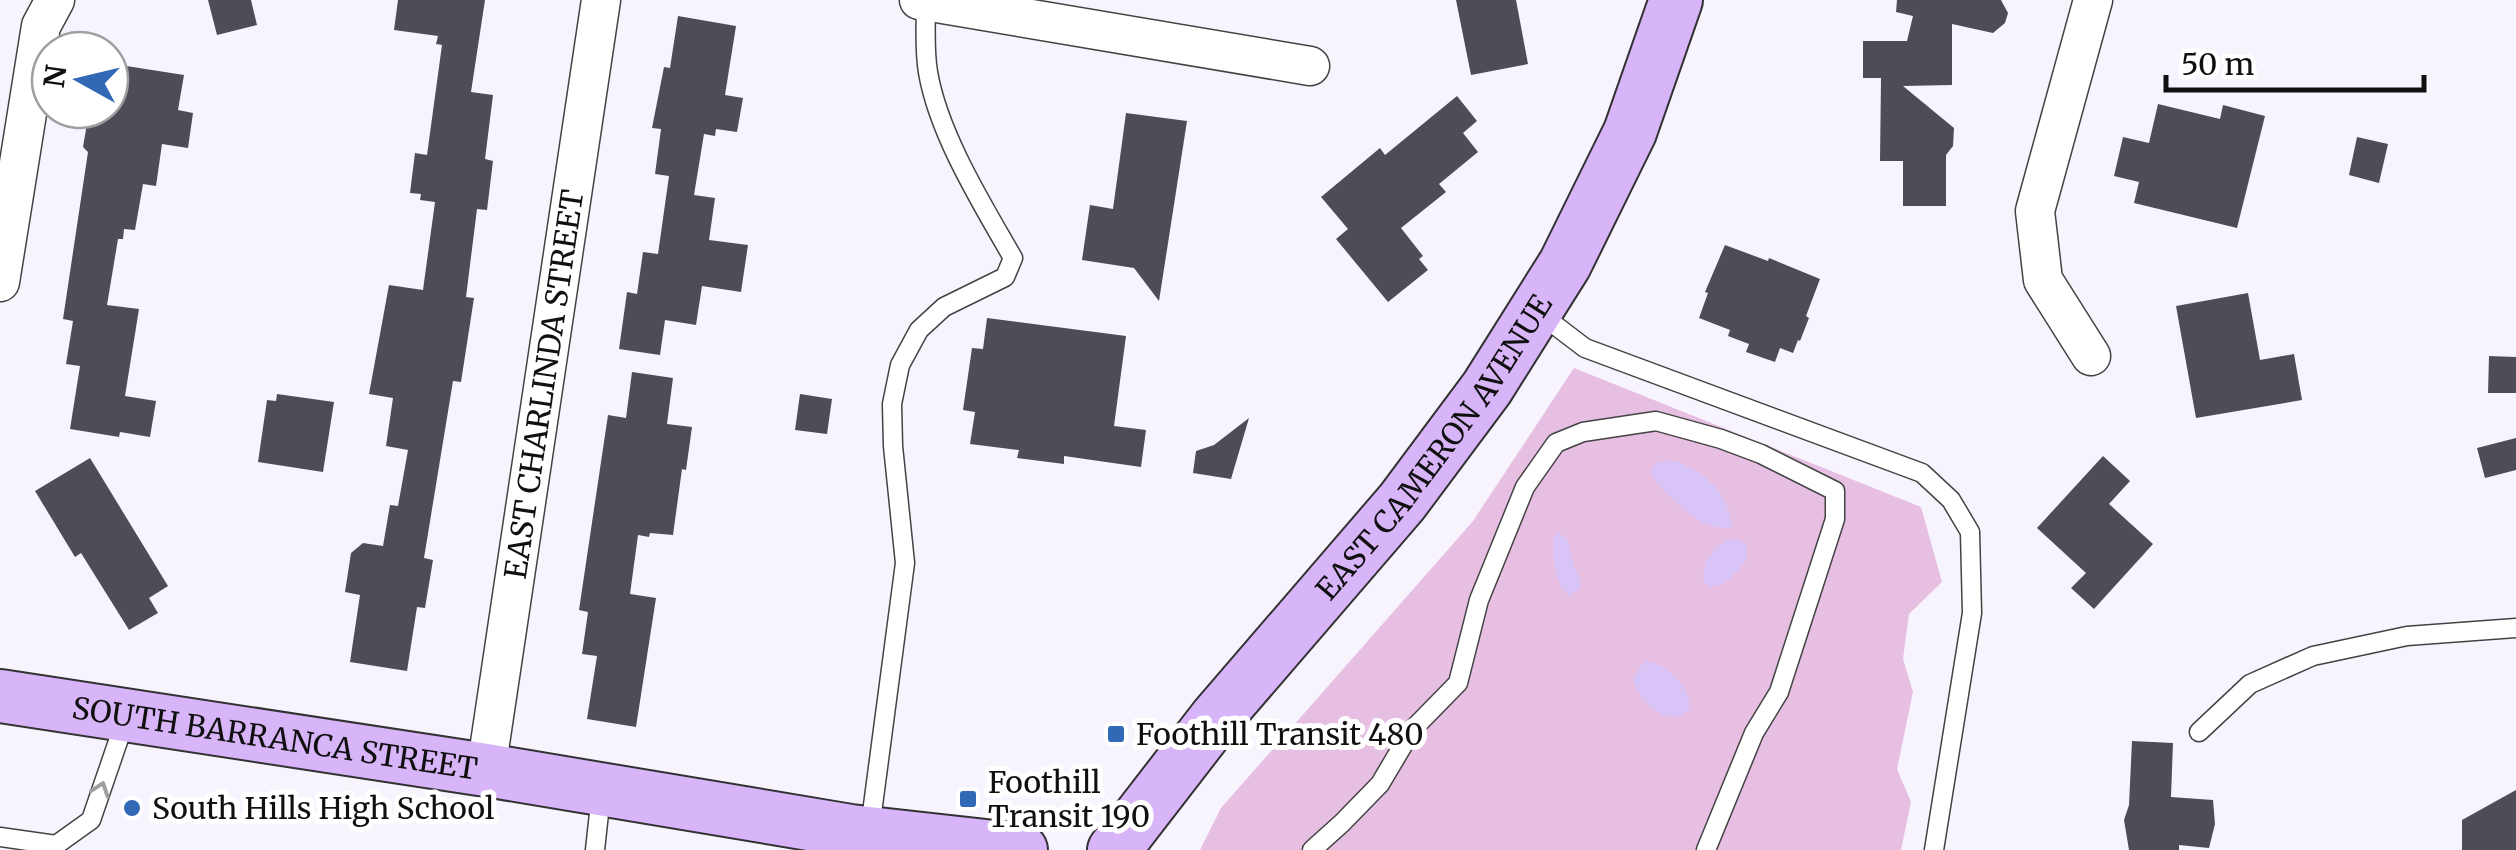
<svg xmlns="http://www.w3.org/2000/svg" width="2516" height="850" font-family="Merriweather,serif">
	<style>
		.green { fill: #e7bfe3 }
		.sand { fill: #d8c4f6 }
		.building { fill: #4d4d58 }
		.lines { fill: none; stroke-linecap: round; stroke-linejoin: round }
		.service-casing { stroke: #434343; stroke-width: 21 }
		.minor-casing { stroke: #434343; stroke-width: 41 }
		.secondary-casing { stroke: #323232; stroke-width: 56 }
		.service { stroke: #fff; stroke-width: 18 }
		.minor { stroke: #fff; stroke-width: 38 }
		.secondary { stroke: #d8b4f9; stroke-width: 52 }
		.oneway { stroke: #9f9f9f }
		.poi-dot { fill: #3269b6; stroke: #fff; stroke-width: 4 }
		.labels { text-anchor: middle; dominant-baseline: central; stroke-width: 10; stroke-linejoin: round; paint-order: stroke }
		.street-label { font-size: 30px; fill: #101010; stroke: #fff }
		.poi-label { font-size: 30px; fill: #101010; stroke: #fff; text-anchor: start }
	</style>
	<rect width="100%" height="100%" fill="#f8f4fe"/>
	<!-- green -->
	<path class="green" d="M1574,368L1921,507L1942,582L1909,614L1903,659L1913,692L1897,769L1911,802L1901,850H1200L1221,808L1473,521Z"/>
	<!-- sand -->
	<g class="sand">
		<path d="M1671,460C1705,471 1729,492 1732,528C1724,528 1716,528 1708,525C1695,520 1660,490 1653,477C1649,470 1652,469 1656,463Z"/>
		<path d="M1558,532L1567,538C1569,547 1571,557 1574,566C1580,581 1587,585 1570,596C1553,583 1553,558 1554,537Z"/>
		<path d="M1728,539L1739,540L1746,544L1747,557C1739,571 1727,585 1710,587L1704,583C1700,563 1712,549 1728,539Z"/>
		<path d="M1644,661C1667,664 1688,684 1690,707C1672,733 1638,701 1633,679Z"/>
	</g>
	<!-- building -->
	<g class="building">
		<path d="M208,0H251L257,25L217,35Z"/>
		<path d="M398,0H485L471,92L493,95L485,159L493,161L487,210L477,209L466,297L474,298L461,382L453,381L434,497L424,558L433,560L425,608L417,607L407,671L350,662L360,595L345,592L351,553L363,543L383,546L390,505L398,506L408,450L386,446L393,398L369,394L389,285L423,290L435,202L420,200L421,194L410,193L415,153L427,155L442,45L436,44L438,36L394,30Z"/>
		<path d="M1456,0H1516L1528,64L1471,75Z"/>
		<path d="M1897,0H2001L2008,13L2005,23L1993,33L1952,24V85L1903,86L1954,128L1953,146L1946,155V206H1903V161H1880L1881,78H1863V41H1907L1913,16L1896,12Z"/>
		<path d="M678,16L736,26L725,95L743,98L737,132L716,129L715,136L704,134L694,195L715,198L709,240L748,245L741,292L702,286L696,325L665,320L660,355L619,349L627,292L637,294L643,252L658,254L669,176L655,174L661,129L652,128L664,67L670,68Z"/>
		<path d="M120,65L184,75L178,110L193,113L188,148L162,144L156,186L143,184L135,230L124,229L123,239H118L107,305L139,309L125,396L156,401L150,437L120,432L119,437L70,429L80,366L66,364L73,321L63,319L88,152L83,147L88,118L101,110H110V105L114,102Z"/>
		<path d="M1457,96L1477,121L1463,133L1478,152L1439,184L1446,192L1401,228L1423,256L1419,259L1428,270L1388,302L1336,239L1348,229L1321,197L1380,148L1385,155Z"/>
		<path d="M2158,104L2220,119L2223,105L2265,116L2237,228L2134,203L2139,182L2114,176L2123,137L2149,143Z"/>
		<path d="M1126,113L1187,121L1159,301L1134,268L1082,260L1090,205L1113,209Z"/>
		<path d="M2357,137L2388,144L2379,183L2349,175Z"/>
		<path d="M1725,245L1768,261L1769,258L1820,279L1806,316L1809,318L1800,341L1798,340L1793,353L1780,348L1775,362L1746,352L1749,344L1728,336L1730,330L1699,318L1708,293L1705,292Z"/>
		<path d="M2248,293L2260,360L2294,354L2302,400L2196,418L2176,306Z"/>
		<path d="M987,318L1126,336L1114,426L1146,430L1141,467L1064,456V464L1017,458L1019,450L970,444L975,412L963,410L972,348L983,349Z"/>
		<path d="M2489,356L2516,357V393H2488Z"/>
		<path d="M632,372L673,378L667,424L692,427L686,470L682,469L673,535L650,533L649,537L638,535L630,594L656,598L636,727L587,719L597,656L582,654L588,612L579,610L608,415L626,418Z"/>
		<path d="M277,394L334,402L323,472L258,462L267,400L276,401Z"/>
		<path d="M800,394L832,399L827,434L795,430Z"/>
		<path d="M1249,418L1231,479L1193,473L1196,451L1214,445Z"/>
		<path d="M2516,438V470L2485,478L2477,448Z"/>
		<path d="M2103,456L2130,481L2109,504L2153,544L2094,609L2071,588L2086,573L2037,528Z"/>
		<path d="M90,458L168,586L149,598L158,613L129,630L81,553L75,557L35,491Z"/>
		<path d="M2132,741L2173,743L2171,797L2213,800L2215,824L2209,848L2179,845V850H2129L2124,820L2129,805Z"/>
		<path d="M2516,790V850H2462V820Z"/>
	</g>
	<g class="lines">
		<!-- service casing -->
		<g class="service-casing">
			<g id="service">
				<path d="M1539,313L1585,348L1922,473L1951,500L1970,532L1972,613L1934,850"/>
				<path d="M2199,732L2250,684L2313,656L2407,636L2516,628"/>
				<path d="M870,828L905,563L893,446L892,404L900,365L919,330L944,307L1005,277L1013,258C982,204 938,133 928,72C924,49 926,24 926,1"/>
				<path d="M0,837L56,845L91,820L125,721"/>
				<path d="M595,850L601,795"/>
				<path d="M1312,850L1342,823L1380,784L1412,730L1458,683L1479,600L1525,487L1556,443L1583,432L1656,421L1721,439L1761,454L1835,491V519L1779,692L1754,733L1706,850"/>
			</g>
		</g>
		<!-- minor casing -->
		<g class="minor-casing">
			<g id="minor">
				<path d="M919,0L1310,66"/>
				<path d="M0,282L41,26L55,0"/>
				<path d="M2091,356L2043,280L2035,211L2093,0"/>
				<path id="s1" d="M486,770L601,0"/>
			</g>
		</g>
		<!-- secondary casing -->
		<g class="secondary-casing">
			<g id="secondary">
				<path id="s2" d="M0,696L486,770L851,831L1021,850"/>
				<path id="s3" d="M1114,850L1216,718L1402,502L1487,388L1565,264L1630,132L1676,0"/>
			</g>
		</g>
		<!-- service -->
		<use href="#service" class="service"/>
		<!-- minor -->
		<use href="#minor" class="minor"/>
		<!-- secondary -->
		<use href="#secondary" class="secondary"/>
	</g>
	<!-- one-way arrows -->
	<defs><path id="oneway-chevron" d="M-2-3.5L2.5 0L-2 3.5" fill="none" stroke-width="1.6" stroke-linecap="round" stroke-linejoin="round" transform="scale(2.5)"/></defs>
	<use class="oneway" href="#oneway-chevron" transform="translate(101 789) rotate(-71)"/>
	<!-- markers -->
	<g class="poi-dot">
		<rect x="1106" y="724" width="20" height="20" rx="5"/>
		<rect x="958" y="789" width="20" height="20" rx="5"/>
		<circle cx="132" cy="808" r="10"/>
	</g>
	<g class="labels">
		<!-- street labels -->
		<g class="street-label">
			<text stroke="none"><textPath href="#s1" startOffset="390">EAST CHARLINDA STREET</textPath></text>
			<text stroke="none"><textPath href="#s3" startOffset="515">EAST CAMERON AVENUE</textPath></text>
			<text stroke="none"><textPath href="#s2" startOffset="278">SOUTH BARRANCA STREET</textPath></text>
		</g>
		<!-- poi labels -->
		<g class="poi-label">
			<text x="1136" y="734">Foothill Transit 480</text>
			<text x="988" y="782">Foothill<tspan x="988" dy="34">Transit 190</tspan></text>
			<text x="152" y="808">South Hills High School</text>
		</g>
	</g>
	<!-- north arrow -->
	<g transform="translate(80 80) rotate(278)"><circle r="48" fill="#ffffff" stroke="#9f9f9f" stroke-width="2.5"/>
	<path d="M0-8L18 38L0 25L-18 38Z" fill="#3269b6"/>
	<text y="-15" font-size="28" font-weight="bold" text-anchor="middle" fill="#101010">N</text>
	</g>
	<!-- scale -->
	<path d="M2166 75v15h258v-15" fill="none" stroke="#101010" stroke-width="5"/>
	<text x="2181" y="75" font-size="30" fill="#101010" stroke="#ffffff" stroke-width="8" paint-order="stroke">50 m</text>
</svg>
